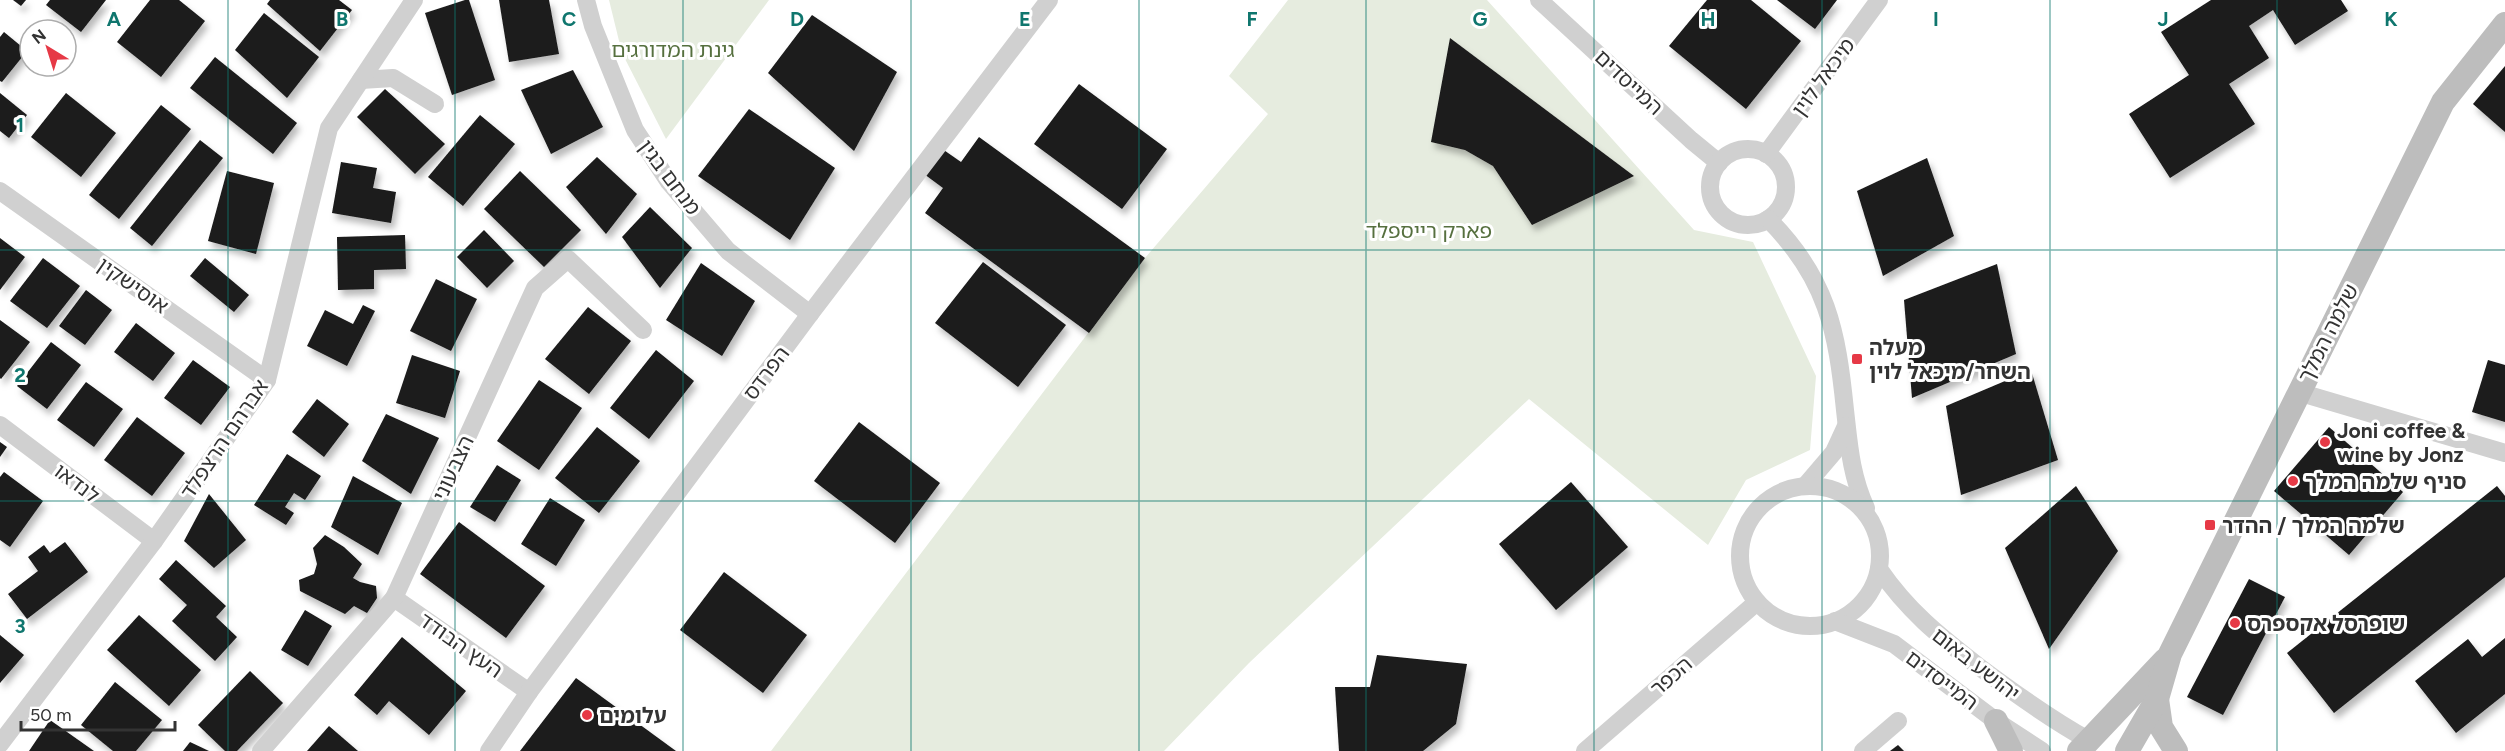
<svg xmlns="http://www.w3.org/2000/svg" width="2505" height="751" font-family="Figtree,'Noto Sans Hebrew',sans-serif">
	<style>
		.green { fill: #e6ecdf }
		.building { fill: #1a1a1a; filter: url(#shadow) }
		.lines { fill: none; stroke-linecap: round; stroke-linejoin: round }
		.street { stroke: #d0d0d0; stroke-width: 18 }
		.secondary { stroke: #bdbdbd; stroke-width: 24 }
		.grid { fill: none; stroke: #0f766e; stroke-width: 1.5; stroke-opacity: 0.55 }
		.poi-dot { fill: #e63946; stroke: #fff; stroke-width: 2 }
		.labels { text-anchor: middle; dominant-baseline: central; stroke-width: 6; stroke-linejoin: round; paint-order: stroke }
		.park-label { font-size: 21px; fill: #56703f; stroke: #fff }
		.street-label { font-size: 21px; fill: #333; stroke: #fff }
		.poi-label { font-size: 21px; font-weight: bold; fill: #333; stroke: #fff; text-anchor: start }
		.grid-label { font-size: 20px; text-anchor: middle; font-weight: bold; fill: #0f766e; stroke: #fff; stroke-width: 6; stroke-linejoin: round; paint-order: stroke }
	</style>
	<defs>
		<filter id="shadow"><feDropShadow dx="3.5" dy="6" stdDeviation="3" flood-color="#0004"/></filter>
	</defs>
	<rect width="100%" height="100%" fill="#fff"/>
	<!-- green -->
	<g class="green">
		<path d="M609,0H769L666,139L622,53Z"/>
		<path d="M1288,0H1487L1694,230L1753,242L1816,376L1810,450L1746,480L1708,545L1529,399L1249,663L1164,751H771L1145,258L1268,114L1229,76Z"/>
	</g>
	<!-- building -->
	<g class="building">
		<path d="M13,0H26L21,6Z"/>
		<path d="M50,0H106L81,32L46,5Z"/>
		<path d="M150,0H179L205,21L161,77L117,42Z"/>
		<path d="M270,0H339L352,10L320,51L267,4Z"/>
		<path d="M465,0H469L495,80L452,95L425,13Z"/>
		<path d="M499,0H549L559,54L509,62Z"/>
		<path d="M1707,0H1751L1801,41L1746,109L1669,46Z"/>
		<path d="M1777,0H1837L1815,29Z"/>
		<path d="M2211,0H2341L2348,11L2295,45L2273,10L2249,26L2269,58L2229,84L2255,124L2170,178L2129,114L2189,75L2161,32Z"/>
		<path d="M264,13L319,57L287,98L235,50Z"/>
		<path d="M812,15L897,72L854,151L768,73Z"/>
		<path d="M4,32L27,51L2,82L0,81V37Z"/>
		<path d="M1450,38L1634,176L1532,225L1493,166L1465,150L1431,142Z"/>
		<path d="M215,57L297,123L273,154L190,88Z"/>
		<path d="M2505,66V132L2473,104Z"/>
		<path d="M573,70L603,127L551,154L521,90Z"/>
		<path d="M1079,84L1167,149L1122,209L1034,144Z"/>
		<path d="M385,89L445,144L415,174L357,117Z"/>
		<path d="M0,93L27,115L9,138L0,131Z"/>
		<path d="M66,93L116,133L81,177L31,137Z"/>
		<path d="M161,105L191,129L119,219L89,195Z"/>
		<path d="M749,109L835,168L790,240L698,176Z"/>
		<path d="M480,115L515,144L463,206L428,177Z"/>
		<path d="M979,137L1145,258L1089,333L925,213L943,188L920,171L938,146L961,162Z"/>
		<path d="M200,140L223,158L152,246L130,228Z"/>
		<path d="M597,157L637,194L606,234L566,187Z"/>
		<path d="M1927,158L1954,236L1883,276L1857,191Z"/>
		<path d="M341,162L377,168L373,188L396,192L391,223L332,213Z"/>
		<path d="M227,171L274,183L256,254L208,241Z"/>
		<path d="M520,171L581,230L544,267L484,209Z"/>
		<path d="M650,207L692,248L660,288L622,237Z"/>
		<path d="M484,230L514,261L487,288L457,257Z"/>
		<path d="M405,235L406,269L374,270V289L338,290L337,237Z"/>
		<path d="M0,238L25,257L0,290Z"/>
		<path d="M43,258L80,286L47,328L10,301Z"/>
		<path d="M205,258L249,295L234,312L190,276Z"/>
		<path d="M983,262L1066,325L1018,387L935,323Z"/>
		<path d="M701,263L755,301L722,356L666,320Z"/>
		<path d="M1997,264L2016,354L1912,398L1904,300Z"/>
		<path d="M436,279L477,299L451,351L410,331Z"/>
		<path d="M86,290L112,310L85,345L59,326Z"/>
		<path d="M363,305L375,311L347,366L307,346L325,310L353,324Z"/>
		<path d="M588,307L631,341L589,394L545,359Z"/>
		<path d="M0,320L30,342L1,379L0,378Z"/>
		<path d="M136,323L175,353L153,381L114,352Z"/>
		<path d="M51,342L81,365L47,409L17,386Z"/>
		<path d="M656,350L694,381L649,439L610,408Z"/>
		<path d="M412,355L460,371L445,418L396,403Z"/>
		<path d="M193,360L230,387L201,425L164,398Z"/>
		<path d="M2488,360L2505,365V422L2472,412Z"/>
		<path d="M2031,370L2058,460L1961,495L1946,406Z"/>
		<path d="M539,380L582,408L539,470L497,441Z"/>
		<path d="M86,382L123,409L94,447L57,420Z"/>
		<path d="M317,399L349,424L324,457L292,432Z"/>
		<path d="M386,414L439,438L411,494L362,461Z"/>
		<path d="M137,417L185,453L152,496L104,460Z"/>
		<path d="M859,422L940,483L895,543L814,481Z"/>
		<path d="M597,427L640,461L599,513L555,478Z"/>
		<path d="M2329,427L2403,492L2349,555L2274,491Z"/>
		<path d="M0,442L7,447L0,457Z"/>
		<path d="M287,454L321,476L305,500L294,493L285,507L294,513L286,525L254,505Z"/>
		<path d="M497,465L521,480L495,522L470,507Z"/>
		<path d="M4,472L43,501L10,547L0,540V477Z"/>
		<path d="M353,476L402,503L378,555L331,527Z"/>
		<path d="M1571,482L1628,547L1556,610L1499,544Z"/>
		<path d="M2076,486L2118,551L2049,649L2005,548Z"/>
		<path d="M2497,486L2505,496V577L2334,713L2287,653Z"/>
		<path d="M209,494L246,540L214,568L184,541Z"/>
		<path d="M550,498L585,520L556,566L521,544Z"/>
		<path d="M459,522L545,586L506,638L420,574Z"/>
		<path d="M325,535L344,547L362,564L353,578L360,582L376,586L377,598L367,613L354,606L345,614L300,591L299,580L314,574L317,564L313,548Z"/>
		<path d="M65,542L88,572L27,619L8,594L38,571L28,557L44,545L50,553Z"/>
		<path d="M176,560L226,606L216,617L237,637L215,661L172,621L187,605L159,579Z"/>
		<path d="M724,572L807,635L763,693L680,630Z"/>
		<path d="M2249,579L2285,597L2223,715L2187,697Z"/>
		<path d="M305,610L332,626L308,666L281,650Z"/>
		<path d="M139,615L201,670L169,706L107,650Z"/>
		<path d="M0,635L24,655L0,683Z"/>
		<path d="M402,637L466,691L429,735L389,701L377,715L354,695Z"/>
		<path d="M2505,638V694L2456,733L2415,681L2468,639L2482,657Z"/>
		<path d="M1377,655L1467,664L1456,724L1423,751H1339L1335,687H1370Z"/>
		<path d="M250,671L283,703L237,751H225L198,725Z"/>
		<path d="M576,678L676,751H520Z"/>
		<path d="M115,682L162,720L136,751H113L81,725Z"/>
		<path d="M50,720L94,751H29Z"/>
		<path d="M329,726L358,751H307Z"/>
		<path d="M190,742L209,751H183Z"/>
		<path d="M1898,745L1904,751H1890Z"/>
	</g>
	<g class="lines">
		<!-- street -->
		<g class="street">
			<path d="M586,0L593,26L635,130L669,182L728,251L810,314"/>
			<path d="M1539,0L1691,140L1719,163"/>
			<path d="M361,80L393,78L435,104"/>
			<circle cx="1748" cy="187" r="38"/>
			<path d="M1766,154L1879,0"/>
			<path d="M0,191L267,380"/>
			<path d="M1768,219C1827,278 1837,330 1845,410C1849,445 1851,476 1866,508"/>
			<path d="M2298,392L2505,453"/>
			<path d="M0,425L154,541"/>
			<path d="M1805,486L1834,452L1846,426"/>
			<circle cx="1810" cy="556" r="70"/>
			<path d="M1879,569C1908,611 1938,635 1978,666C2014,693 2050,719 2090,741"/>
			<path d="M394,598L529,692"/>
			<path d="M1835,621L1894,644L1996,721L2042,751"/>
			<path d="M0,744L154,541L267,380L329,128L414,0"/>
			<path d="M261,751L394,598L535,288L568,259L643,330"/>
			<path d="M489,751L529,692L810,314L1049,0"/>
			<path d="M1585,751L1757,602"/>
			<path d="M1863,751L1898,721"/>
		</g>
		<!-- secondary -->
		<g class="secondary">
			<path d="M2157,699L2161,727L2176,751"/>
			<path d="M1996,721L2011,751"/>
			<path d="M2079,751L2165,660"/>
			<path d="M2127,751L2157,699L2170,654L2443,102L2505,24"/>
		</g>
	</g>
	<!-- grid -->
	<path class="grid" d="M228,0V751M455,0V751M683,0V751M911,0V751M1139,0V751M1366,0V751M1594,0V751M1822,0V751M2050,0V751M2277,0V751M0,250H2505M0,501H2505"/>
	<!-- markers -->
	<g class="poi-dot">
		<rect x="1851" y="353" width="12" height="12" rx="3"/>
		<circle cx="2325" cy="442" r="6"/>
		<circle cx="2293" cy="481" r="6"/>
		<rect x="2204" y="519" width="12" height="12" rx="3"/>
		<circle cx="2235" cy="623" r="6"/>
		<circle cx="587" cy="715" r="6"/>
	</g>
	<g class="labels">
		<!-- park labels -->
		<g class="park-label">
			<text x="673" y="49">גינת המדורגים</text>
			<text x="1429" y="230">פארק רייספלד</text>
		</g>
		<!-- street labels -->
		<g class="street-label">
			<text transform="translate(1823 77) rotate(-54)">מיכאל לוין</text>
			<text transform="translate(1629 82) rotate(43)">המייסדים</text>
			<text transform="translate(670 177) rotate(53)">מנחם בגין</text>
			<text transform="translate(133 285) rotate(35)">אוסישקין</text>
			<text transform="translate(2328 333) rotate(-63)">שלמה המלך</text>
			<text transform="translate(766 373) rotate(-53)">הפרדס</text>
			<text transform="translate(224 439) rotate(-56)">אברהם הרצפלד</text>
			<text transform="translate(453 468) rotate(-65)">הצבעוני</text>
			<text transform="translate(77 483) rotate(37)">לנדאו</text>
			<text transform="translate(461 645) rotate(35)">העץ הבודד</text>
			<text transform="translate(1976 664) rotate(38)">יהושע באום</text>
			<text transform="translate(1671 676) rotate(-41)">הכפר</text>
			<text transform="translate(1942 680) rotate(37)">המייסדים</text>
		</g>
		<!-- poi labels -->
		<g class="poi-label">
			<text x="1869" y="347">מעלה<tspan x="1869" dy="24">השחר/מיכאל לוין</tspan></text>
			<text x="2337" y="430">Joni coffee &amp;<tspan x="2337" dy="24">wine by Jonz</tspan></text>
			<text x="2305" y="481">סניף שלמה המלך</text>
			<text x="2222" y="525">שלמה המלך / ההדר</text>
			<text x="2247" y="623">שופרסל אקספרס</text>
			<text x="599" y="715">עלומים</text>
		</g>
	</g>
	<g class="grid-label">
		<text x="114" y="26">A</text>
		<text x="342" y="26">B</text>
		<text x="569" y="26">C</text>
		<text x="797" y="26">D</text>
		<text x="1025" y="26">E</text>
		<text x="1252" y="26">F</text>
		<text x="1480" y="26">G</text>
		<text x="1708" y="26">H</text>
		<text x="1936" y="26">I</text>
		<text x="2163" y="26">J</text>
		<text x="2391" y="26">K</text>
		<text x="20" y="132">1</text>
		<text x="20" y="382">2</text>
		<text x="20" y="633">3</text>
	</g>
	<!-- north arrow -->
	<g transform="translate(48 48) rotate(322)"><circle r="28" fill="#ffffff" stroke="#adadad" stroke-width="1.5"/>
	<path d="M0-4.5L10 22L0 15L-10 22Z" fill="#e63946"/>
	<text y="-9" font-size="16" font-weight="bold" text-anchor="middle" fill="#333333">N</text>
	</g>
	<!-- scale -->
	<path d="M21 721v9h154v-9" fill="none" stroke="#333333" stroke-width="3"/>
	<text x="30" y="721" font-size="18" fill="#333333" stroke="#ffffff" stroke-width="4.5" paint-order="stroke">50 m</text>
</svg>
